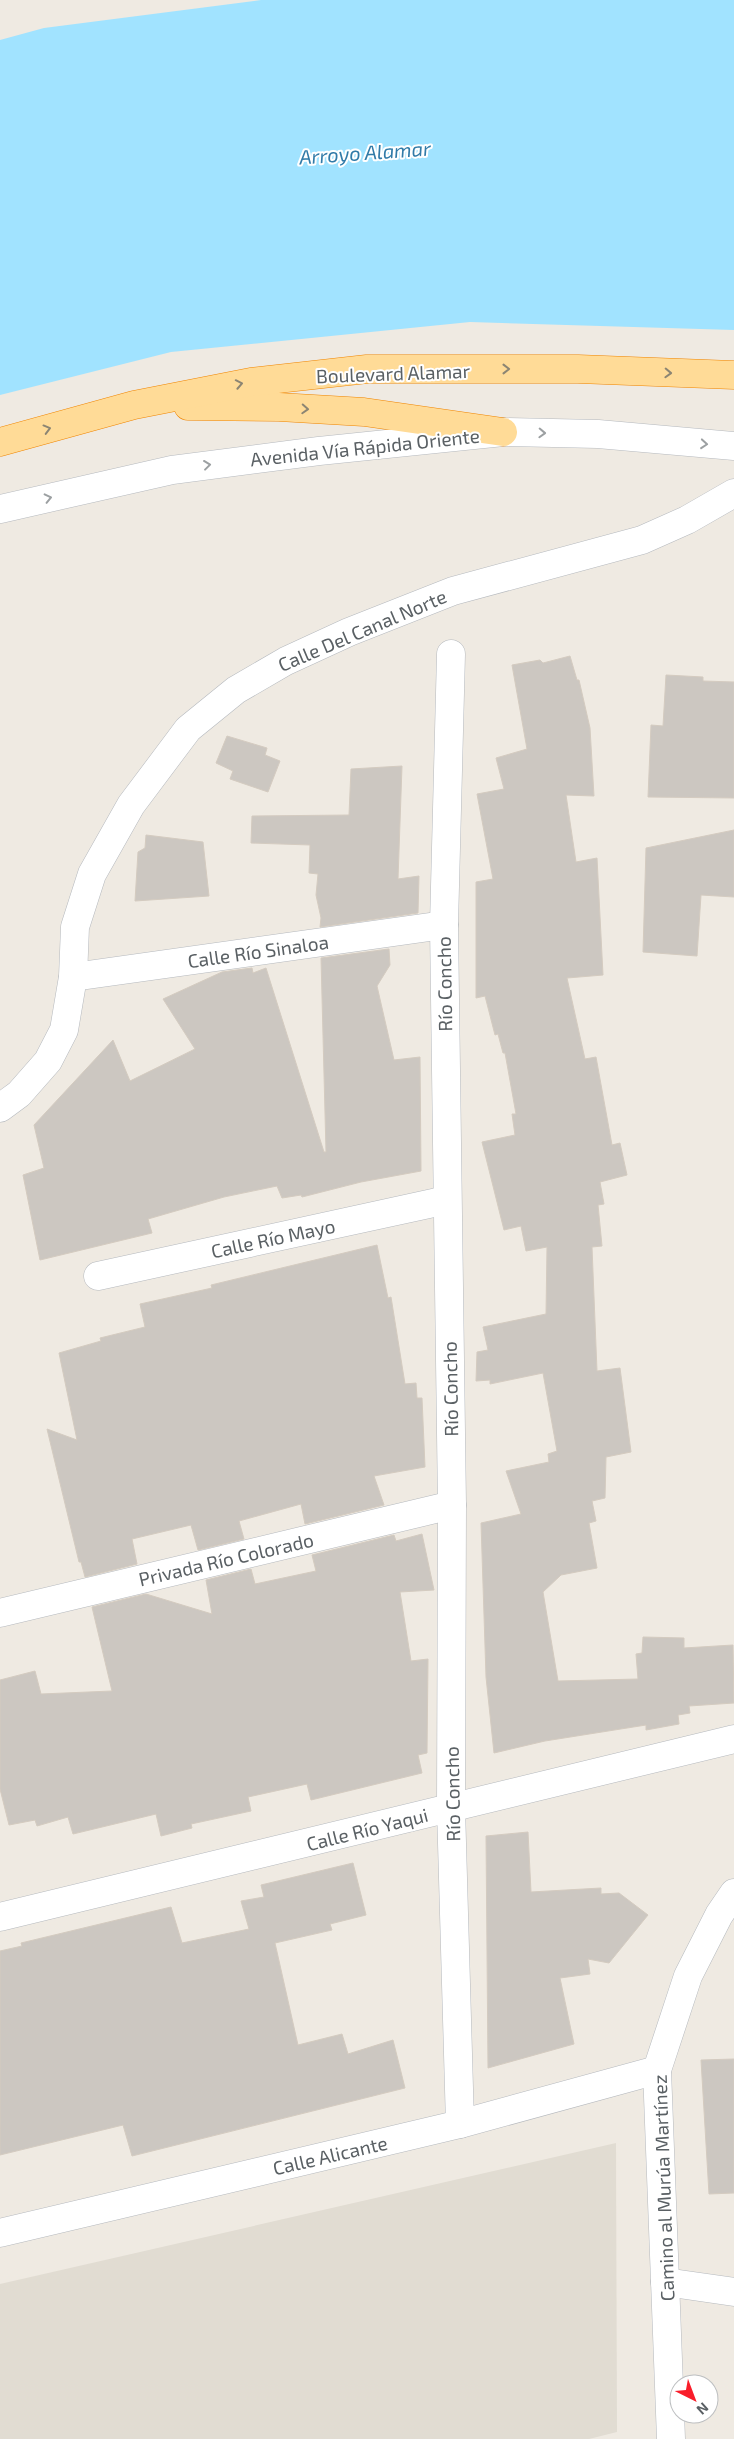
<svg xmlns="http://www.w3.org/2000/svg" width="734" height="2439" font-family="'Exo 2',sans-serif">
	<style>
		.education { fill: #e1dcd2 }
		.water { fill: #a1e3ff }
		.building { fill: #ccc7c1; stroke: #d4cbc0 }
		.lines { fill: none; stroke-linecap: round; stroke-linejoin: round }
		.minor-casing { stroke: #b5b9be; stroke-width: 29 }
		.tertiary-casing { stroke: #b5b9be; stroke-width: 29 }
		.trunk-casing { stroke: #f08500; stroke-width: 29 }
		.minor { stroke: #fff; stroke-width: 28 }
		.tertiary { stroke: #fff; stroke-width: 28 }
		.trunk { stroke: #ffdb97; stroke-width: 28 }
		.oneway { stroke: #8c8573 }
		.oneway2 { stroke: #9ca0a2 }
		.labels { text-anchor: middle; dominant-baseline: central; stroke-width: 4; stroke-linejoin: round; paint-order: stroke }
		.street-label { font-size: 19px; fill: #5a6064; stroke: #fff }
		.water-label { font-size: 20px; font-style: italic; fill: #317ba8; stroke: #fff }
	</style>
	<rect width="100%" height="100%" fill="#efeae2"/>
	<!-- education -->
	<path class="education" d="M616,2143L617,2432L589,2439H0V2284Z"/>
	<!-- water -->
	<path class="water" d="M261,0H734V330L470,322L171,352L0,395V40L44,28Z"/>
	<!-- building -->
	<g class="building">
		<path d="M570,656L577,680H579L590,728L594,796L566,795L576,862L597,858L603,975L567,978L585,1059L596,1057L612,1145L620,1143L627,1175L600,1182L604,1204L598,1205L602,1246L592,1247L597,1371L620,1368L631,1452L606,1457L605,1498L592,1501L596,1521L589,1523L597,1568L561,1575L543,1592L558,1681L638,1679L636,1654L642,1653L643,1637L684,1638V1648L733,1645L734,1703L689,1706L690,1713L678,1715L679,1724L646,1730V1725L545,1741L494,1753L486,1677L481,1523L521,1514L506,1471L549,1462L548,1454L557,1451L543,1373L490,1384V1380L476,1381L477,1352L488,1350L483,1327L546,1314L547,1247L526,1251L521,1226L504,1230L482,1142L515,1135L512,1114H516L505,1053H503L498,1034L495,1035L485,996L476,998V882L493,879L477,794L504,789L496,758L527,749L512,665L540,660L543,663Z"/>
		<path d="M666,675L703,677V681L734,682V798L648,797L651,725L663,726Z"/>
		<path d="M227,736L267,748L265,755L280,761L268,792L230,779L233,771L216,763Z"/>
		<path d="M402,766L398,879L419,876L418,913L320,927L321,918L316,895L318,874L309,873L310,845L251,843L252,816L349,815L351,769Z"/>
		<path d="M734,830V897L701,895L697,956L643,952L646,848Z"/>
		<path d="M146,835L203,842L209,896L135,901L138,852L145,848Z"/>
		<path d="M389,949L390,965L377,986L394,1060L420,1057L421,1171L361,1182L302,1197L301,1195L282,1198L277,1186L224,1197L148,1219L152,1233L40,1260L23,1175L44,1168L34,1125L113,1040L130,1081L195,1049L163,999L222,972L252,968L253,973L266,968L324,1152H326L321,958Z"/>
		<path d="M377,1245L388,1298L391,1297L405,1384L416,1383L417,1398H422L425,1467L374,1476L384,1505L305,1524L301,1504L239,1521L244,1539L198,1550L191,1525L132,1539L137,1564L85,1577L81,1562H79L47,1429L77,1440L59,1353L101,1341L100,1338L145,1327L140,1304L212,1288L211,1285Z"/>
		<path d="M422,1534L434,1590L400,1592L411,1661L428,1659L427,1753L418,1755L422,1773L311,1800L307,1784L248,1797L251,1811L191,1824L192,1828L161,1836L156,1814L73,1834L68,1817L37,1826L35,1820L9,1825L0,1789V1680L35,1671L41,1694L112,1691L92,1607L146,1594L212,1614L206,1580L251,1569L255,1584L316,1571L312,1555L394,1535L396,1541Z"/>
		<path d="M528,1832L531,1892L601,1888V1894L619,1893L648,1915L609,1963L588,1959L590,1974L560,1978L574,2044L488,2068L486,1836Z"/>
		<path d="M353,1863L366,1915L330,1924L332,1930L275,1943L298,2045L342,2034L348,2054L393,2040L405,2088L132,2156L123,2125L0,2155V1951L22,1946L21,1943L171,1907L182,1943L249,1929L241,1901L264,1897L261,1885Z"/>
		<path d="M734,2059V2193L709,2194L701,2060Z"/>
	</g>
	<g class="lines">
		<!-- minor casing -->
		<g class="minor-casing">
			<g id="minor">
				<path d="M451,654L444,925L452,1505L451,1808L460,2124"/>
				<path d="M73,977L444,925"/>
				<path d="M0,1108L19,1094L48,1061L64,1030L73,977L75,927L92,874L131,805L188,729L236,690L286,661L349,632L453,591L642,540L687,520L734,493"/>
				<path d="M98,1276L447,1200"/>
				<path d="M0,1613L452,1505"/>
				<path d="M0,1917L734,1739"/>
				<path d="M0,2233L460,2124L657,2070"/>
				<path d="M665,2282L734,2292"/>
			</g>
		</g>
		<!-- tertiary casing -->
		<g class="tertiary-casing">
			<g id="tertiary">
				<path d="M0,509L172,470L319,451L503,432L598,434L734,446"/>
				<path d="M671,2439L657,2070L688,1976L719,1915L734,1893"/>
			</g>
		</g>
		<!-- trunk casing -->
		<g class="trunk-casing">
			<g id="trunk">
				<path d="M188,406L279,407L364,412L503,432"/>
				<path d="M0,442L134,405L251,382L367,369H578L734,375"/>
			</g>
		</g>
		<!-- minor -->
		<use href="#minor" class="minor"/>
		<!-- tertiary -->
		<use href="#tertiary" class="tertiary"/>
		<!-- trunk -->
		<use href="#trunk" class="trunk"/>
	</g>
	<!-- one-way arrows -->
	<defs><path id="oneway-chevron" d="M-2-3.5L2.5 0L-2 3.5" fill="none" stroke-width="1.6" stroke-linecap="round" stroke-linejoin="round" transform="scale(1.25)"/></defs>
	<g class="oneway">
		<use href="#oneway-chevron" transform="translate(506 369)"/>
		<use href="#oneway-chevron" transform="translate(668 373) rotate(2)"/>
		<use href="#oneway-chevron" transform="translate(239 384) rotate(-11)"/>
		<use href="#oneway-chevron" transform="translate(305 409) rotate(3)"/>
		<use href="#oneway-chevron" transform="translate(47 429) rotate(-15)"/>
	</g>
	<g class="oneway2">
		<use href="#oneway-chevron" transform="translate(542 433) rotate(2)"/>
		<use href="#oneway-chevron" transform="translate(704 444) rotate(5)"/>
		<use href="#oneway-chevron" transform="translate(207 465) rotate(-7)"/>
		<use href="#oneway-chevron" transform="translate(48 498) rotate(-13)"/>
	</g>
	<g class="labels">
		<!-- street labels -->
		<g class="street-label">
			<text transform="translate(393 373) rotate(-2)">Boulevard Alamar</text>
			<text transform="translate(365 447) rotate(-6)">Avenida Vía Rápida Oriente</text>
			<text transform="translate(362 630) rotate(-23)">Calle Del Canal Norte</text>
			<text transform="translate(258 951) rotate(-8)">Calle Río Sinaloa</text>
			<text transform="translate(444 984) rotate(-91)">Río Concho</text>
			<text transform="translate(273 1238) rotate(-12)">Calle Río Mayo</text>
			<text transform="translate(450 1389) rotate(-91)">Río Concho</text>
			<text transform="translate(226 1559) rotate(-13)">Privada Río Colorado</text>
			<text transform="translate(452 1794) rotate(-91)">Río Concho</text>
			<text transform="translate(367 1829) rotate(-14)">Calle Río Yaqui</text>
			<text transform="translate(330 2155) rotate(-13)">Calle Alicante</text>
			<text transform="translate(663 2188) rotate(-92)">Camino al Murúa Martínez</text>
		</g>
		<!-- water labels -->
		<g class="water-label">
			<text transform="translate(365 152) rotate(-4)">Arroyo Alamar</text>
		</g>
	</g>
	<!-- north arrow -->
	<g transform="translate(694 2399) rotate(138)"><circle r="24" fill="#ffffff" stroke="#bdbfc1"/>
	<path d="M0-4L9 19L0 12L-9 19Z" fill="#f91d2a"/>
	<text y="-8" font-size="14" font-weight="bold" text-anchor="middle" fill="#5a6064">N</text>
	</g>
</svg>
